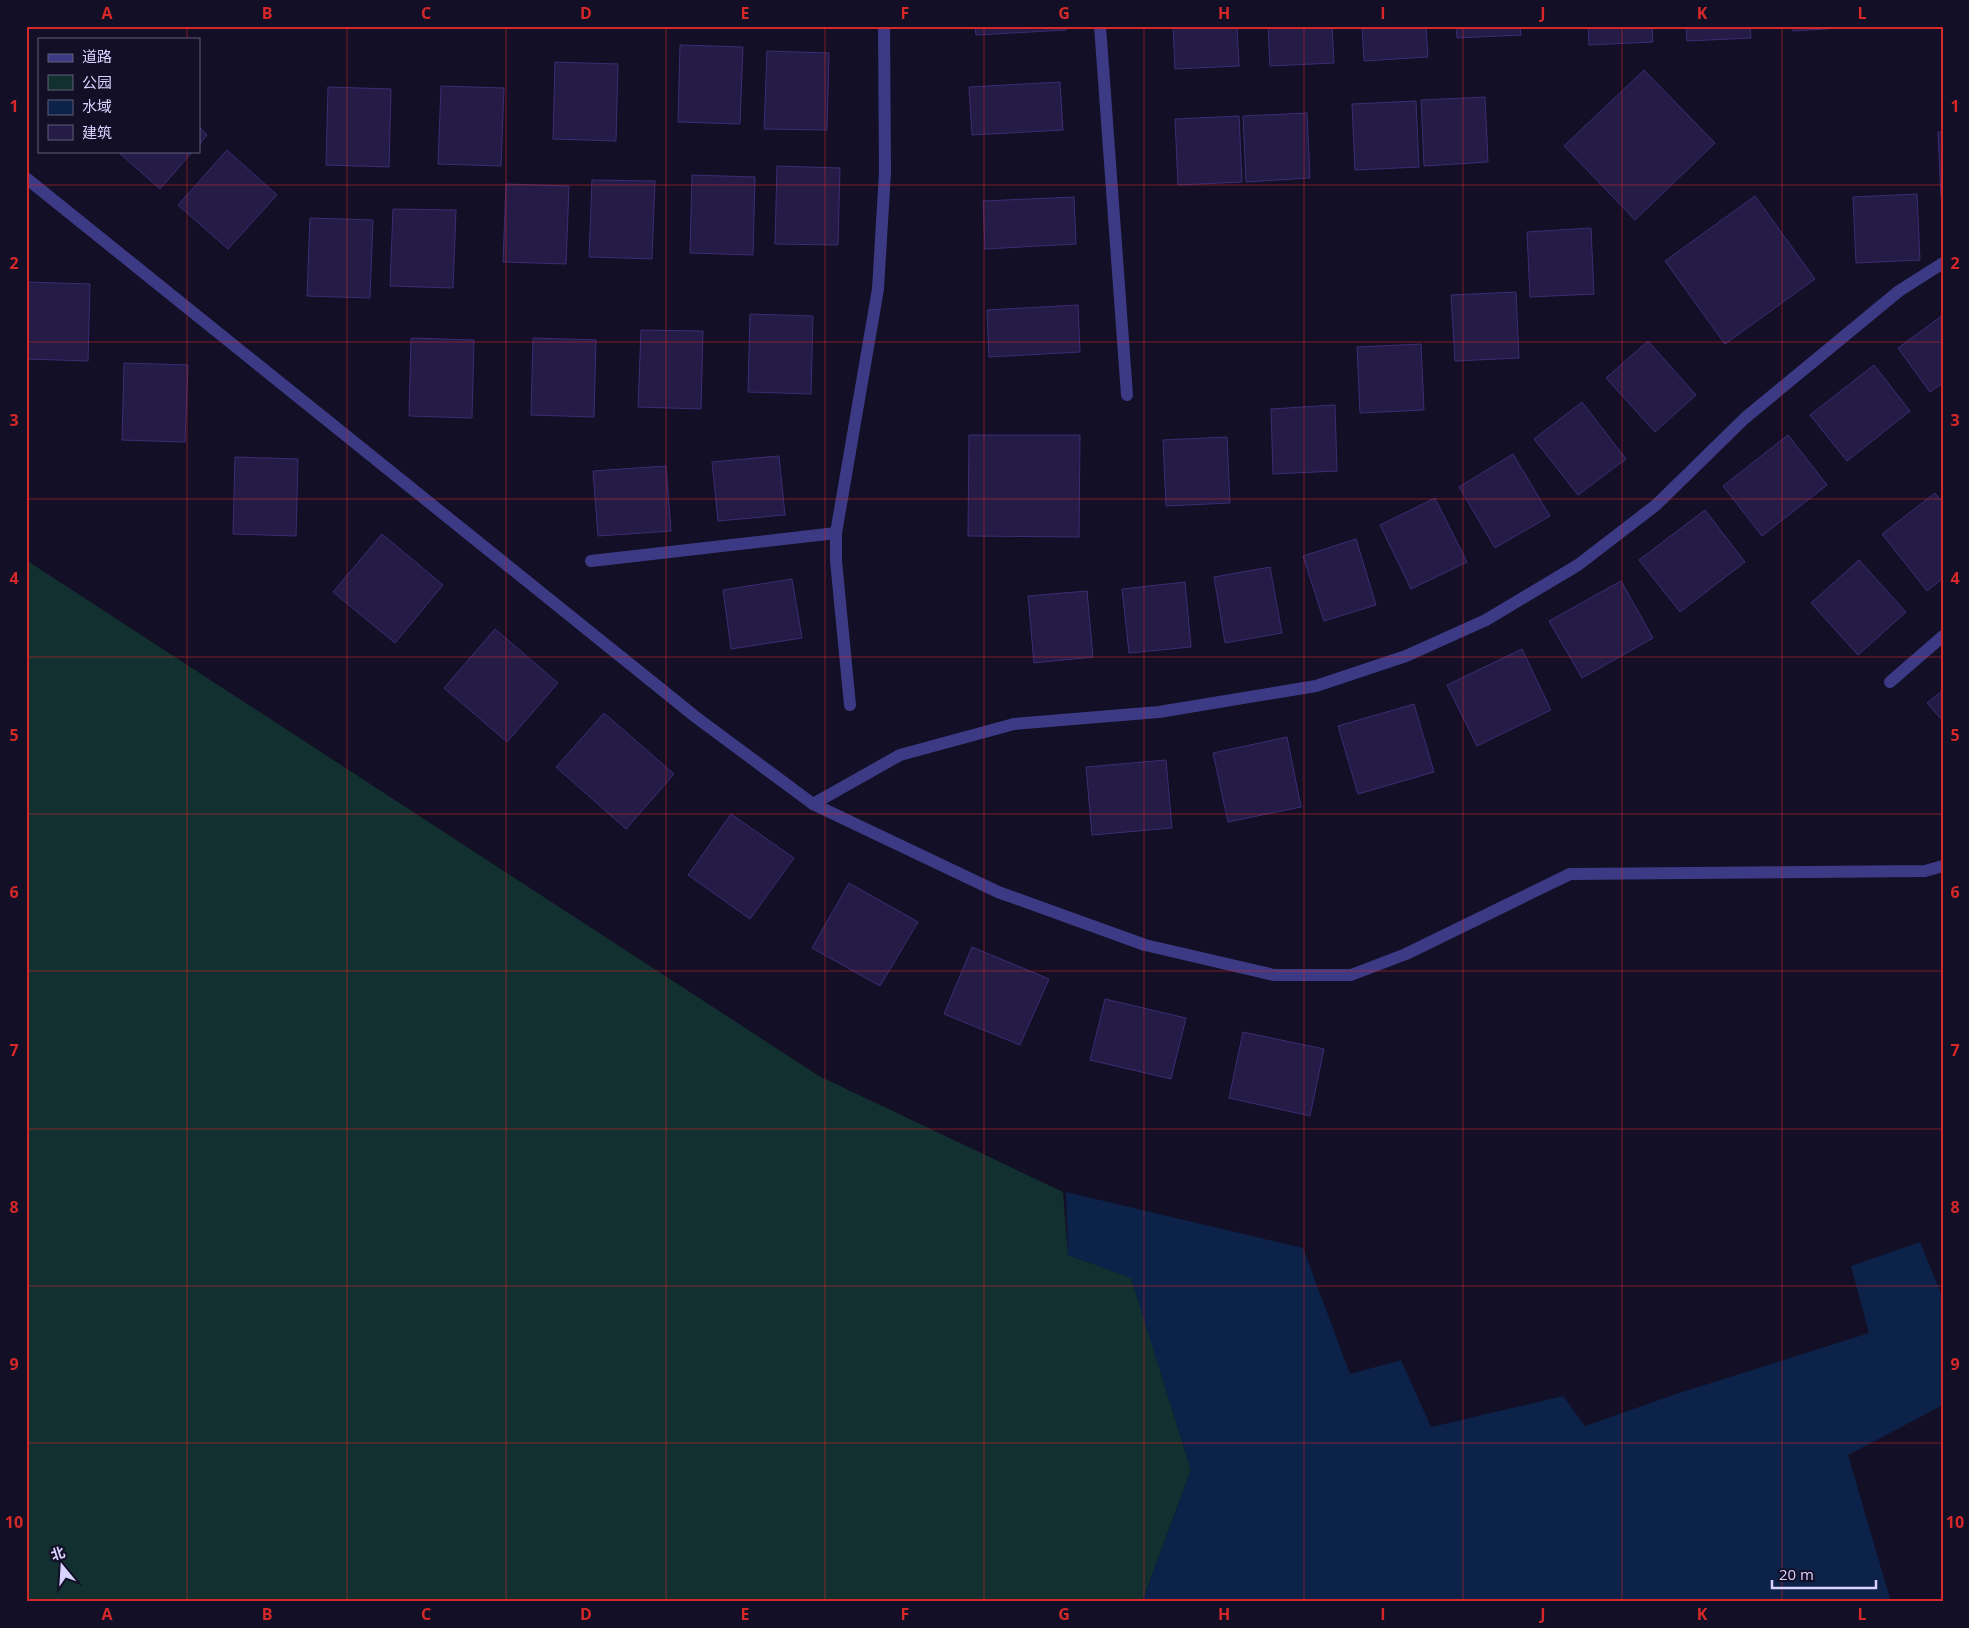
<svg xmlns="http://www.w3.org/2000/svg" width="1969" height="1628" font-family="'Open Sans','Noto Sans SC',sans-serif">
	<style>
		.green { fill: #12302f }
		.water { fill: #0c2248 }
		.building { fill: #241b47; stroke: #3b2d73 }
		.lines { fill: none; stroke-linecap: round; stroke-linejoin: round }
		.minor { stroke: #3d3a85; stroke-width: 12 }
		.grid { fill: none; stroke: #d62828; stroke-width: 1; stroke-opacity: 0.55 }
		.neatline { fill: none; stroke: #d62828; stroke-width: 2 }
		.grid-label { font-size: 16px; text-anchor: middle; font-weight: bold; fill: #d62828 }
	</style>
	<rect width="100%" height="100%" fill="#130f26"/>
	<!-- green -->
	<path class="green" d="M26,560L819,1076L1063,1192L1068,1255L1131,1277L1191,1470L1142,1602H26Z"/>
	<!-- water -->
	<path class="water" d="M1066,1192L1303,1248L1350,1374L1401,1360L1431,1427L1563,1396L1585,1426L1676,1394L1869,1333L1851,1266L1920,1242L1943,1298V1405L1848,1455L1891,1602H1142L1191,1470L1131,1278L1068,1255Z"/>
	<!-- building -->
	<g class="building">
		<path d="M975,26H1066V30L976,35Z"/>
		<path d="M1173,26H1237L1239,66L1175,69Z"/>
		<path d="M1268,26H1332L1334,63L1270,66Z"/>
		<path d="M1362,26H1426L1428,57L1364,61Z"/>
		<path d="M1456,26H1520L1521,35L1457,38Z"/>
		<path d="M1588,26H1652L1653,42L1589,45Z"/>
		<path d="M1686,26H1750L1751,38L1687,41Z"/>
		<path d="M1793,26H1857V27L1793,31Z"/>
		<path d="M680,45L743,47L740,124L678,122Z"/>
		<path d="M767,51L829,53L827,130L764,129Z"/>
		<path d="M555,62L618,64L616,141L553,139Z"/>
		<path d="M1644,70L1715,143L1635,220L1564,146Z"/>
		<path d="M1060,82L1063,130L972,135L969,87Z"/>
		<path d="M441,86L504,88L501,166L438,164Z"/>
		<path d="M328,87L391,89L389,167L326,165Z"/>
		<path d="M1485,97L1488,162L1424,166L1421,100Z"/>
		<path d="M1416,101L1419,167L1355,170L1352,104Z"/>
		<path d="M1307,113L1310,178L1246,182L1243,116Z"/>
		<path d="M1239,116L1242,182L1178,185L1175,119Z"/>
		<path d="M199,127L207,135L199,145Z"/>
		<path d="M1938,132H1943V198H1941Z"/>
		<path d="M227,150L277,195L228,249L178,205Z"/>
		<path d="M117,151H193L160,189Z"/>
		<path d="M777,166L840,168L838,245L775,244Z"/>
		<path d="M692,175L755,177L753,255L690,253Z"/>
		<path d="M592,180L655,181L652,259L589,257Z"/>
		<path d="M506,184L569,186L566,264L503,262Z"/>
		<path d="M1917,194L1920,260L1856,263L1853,197Z"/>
		<path d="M1755,196L1815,279L1725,344L1665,261Z"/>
		<path d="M1074,197L1076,244L985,249L983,201Z"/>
		<path d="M393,209L456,210L453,288L390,286Z"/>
		<path d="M310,218L373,220L370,298L307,296Z"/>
		<path d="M1591,228L1594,294L1530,297L1527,232Z"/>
		<path d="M28,282L90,284L88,361L26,359Z"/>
		<path d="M1516,292L1519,358L1455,361L1451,295Z"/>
		<path d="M1078,305L1080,352L989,357L987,310Z"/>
		<path d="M750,314L813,316L811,394L748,392Z"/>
		<path d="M1943,315V383L1930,392L1898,348Z"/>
		<path d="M641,330L703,331L701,409L638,407Z"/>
		<path d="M411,338L474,340L472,418L409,416Z"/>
		<path d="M533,338L596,340L594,417L531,415Z"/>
		<path d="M1648,341L1696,395L1655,432L1606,378Z"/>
		<path d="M1421,344L1424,410L1360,413L1357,347Z"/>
		<path d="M124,363L188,365L185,442L122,440Z"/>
		<path d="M1874,365L1910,411L1847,461L1810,415Z"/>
		<path d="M1582,402L1626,459L1578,495L1534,439Z"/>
		<path d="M1335,405L1337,471L1273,474L1271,409Z"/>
		<path d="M969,435H1080L1079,537L968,536Z"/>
		<path d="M1788,435L1827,485L1762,536L1723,486Z"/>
		<path d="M1227,437L1230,503L1166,506L1163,440Z"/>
		<path d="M1513,454L1550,516L1495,548L1459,487Z"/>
		<path d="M779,456L785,515L718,521L712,462Z"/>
		<path d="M235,457L298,459L296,536L233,534Z"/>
		<path d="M666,466L671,531L598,536L593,471Z"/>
		<path d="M1935,493L1943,503V578L1927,591L1882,534Z"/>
		<path d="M1435,498L1467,562L1411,589L1380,525Z"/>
		<path d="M1705,510L1745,562L1680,612L1639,560Z"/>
		<path d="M382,534L443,585L395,643L333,592Z"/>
		<path d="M1356,539L1376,605L1324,621L1303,556Z"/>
		<path d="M1859,560L1906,612L1858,655L1811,603Z"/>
		<path d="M1270,567L1282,633L1225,643L1214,577Z"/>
		<path d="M792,579L802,638L731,649L723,590Z"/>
		<path d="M1621,581L1653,638L1582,678L1549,621Z"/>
		<path d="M1185,582L1191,647L1129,653L1122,589Z"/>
		<path d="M1087,591L1093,657L1034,663L1028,596Z"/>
		<path d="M495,629L558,683L507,742L444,688Z"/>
		<path d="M1522,649L1551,710L1477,746L1447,685Z"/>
		<path d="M1943,690V721L1927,703Z"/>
		<path d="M1414,704L1434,772L1358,794L1338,726Z"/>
		<path d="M604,713L674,774L626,829L556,767Z"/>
		<path d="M1287,737L1301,807L1228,822L1213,753Z"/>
		<path d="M1166,760L1172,828L1092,835L1086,767Z"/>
		<path d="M731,814L794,858L750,919L688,875Z"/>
		<path d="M849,883L918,922L880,986L812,948Z"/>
		<path d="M972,947L1049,979L1020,1045L944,1014Z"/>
		<path d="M1105,999L1186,1018L1171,1079L1090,1060Z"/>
		<path d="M1243,1032L1324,1049L1310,1116L1229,1098Z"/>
	</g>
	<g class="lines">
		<!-- minor -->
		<g class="minor">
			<path d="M1100,26L1127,395"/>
			<path d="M26,178L697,718L813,804L998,892L1145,945L1274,975H1351L1406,954L1570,874L1925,871L1943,866"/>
			<path d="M591,561L836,533"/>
			<path d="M1890,682L1943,636"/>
			<path d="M850,705L836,561V533L878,289L885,172L884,26"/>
			<path d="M813,804L900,755L1014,724L1159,712L1316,686L1406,656L1486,620L1578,565L1656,505L1745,418L1899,291L1943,263"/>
		</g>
	</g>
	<!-- grid -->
	<path class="grid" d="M187,26V39M347,26V1602M506,26V1602M666,26V1602M825,26V1602M984,26V1602M1144,26V1602M1304,26V1602M1463,26V1602M1622,26V1602M1782,26V1602M187,151V1602M26,185H1943M26,342H1943M26,499H1943M26,657H1943M26,814H1943M26,971H1943M26,1129H1943M26,1286H1943M26,1443H1943"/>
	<!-- border -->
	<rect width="1969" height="1628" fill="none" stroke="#130f26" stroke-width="55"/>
	<!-- legend -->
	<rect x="38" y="38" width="162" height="115" fill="#130f26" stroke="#625e7d"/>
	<rect x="48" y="54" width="25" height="8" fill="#3d3a85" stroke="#625e7d"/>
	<text x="82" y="62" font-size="15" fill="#d9d4ff">道路</text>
	<rect x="48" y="75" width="25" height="15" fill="#12302f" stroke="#625e7d"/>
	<text x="82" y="88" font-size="15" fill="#d9d4ff">公园</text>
	<rect x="48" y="100" width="25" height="15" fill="#0c2248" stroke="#625e7d"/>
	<text x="82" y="112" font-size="15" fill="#d9d4ff">水域</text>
	<rect x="48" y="125" width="25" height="15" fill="#241b47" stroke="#625e7d"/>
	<text x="82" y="138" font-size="15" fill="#d9d4ff">建筑</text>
	<!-- north arrow -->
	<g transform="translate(62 1566) rotate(342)" stroke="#130f26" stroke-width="4" paint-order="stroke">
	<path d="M0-4L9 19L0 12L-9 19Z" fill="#d9d4ff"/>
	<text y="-8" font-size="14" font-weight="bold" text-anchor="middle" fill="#d9d4ff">北</text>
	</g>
	<!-- scale -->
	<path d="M1772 1580v8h104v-8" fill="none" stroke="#d9d4ff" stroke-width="2.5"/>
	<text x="1779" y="1580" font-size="15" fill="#d9d4ff" stroke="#130f26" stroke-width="4" paint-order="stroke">20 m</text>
	<rect x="28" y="28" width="1914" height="1572" class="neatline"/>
	<g class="grid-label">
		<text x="107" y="19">A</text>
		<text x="267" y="19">B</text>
		<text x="426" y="19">C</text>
		<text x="586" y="19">D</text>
		<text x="745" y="19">E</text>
		<text x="905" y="19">F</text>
		<text x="1064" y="19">G</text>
		<text x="1224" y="19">H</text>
		<text x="1383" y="19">I</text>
		<text x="1543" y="19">J</text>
		<text x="1702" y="19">K</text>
		<text x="1862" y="19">L</text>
		<text x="14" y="112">1</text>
		<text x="1955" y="112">1</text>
		<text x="14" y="269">2</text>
		<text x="1955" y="269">2</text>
		<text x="14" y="426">3</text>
		<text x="1955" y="426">3</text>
		<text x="14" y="584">4</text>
		<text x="1955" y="584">4</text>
		<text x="14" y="741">5</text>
		<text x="1955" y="741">5</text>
		<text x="14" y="898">6</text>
		<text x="1955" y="898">6</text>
		<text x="14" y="1056">7</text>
		<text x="1955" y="1056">7</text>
		<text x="14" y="1213">8</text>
		<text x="1955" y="1213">8</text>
		<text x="14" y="1370">9</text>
		<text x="1955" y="1370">9</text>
		<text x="14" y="1528">10</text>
		<text x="1955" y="1528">10</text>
		<text x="107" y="1620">A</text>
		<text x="267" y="1620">B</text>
		<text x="426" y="1620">C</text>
		<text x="586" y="1620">D</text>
		<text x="745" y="1620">E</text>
		<text x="905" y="1620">F</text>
		<text x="1064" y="1620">G</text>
		<text x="1224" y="1620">H</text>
		<text x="1383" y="1620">I</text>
		<text x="1543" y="1620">J</text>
		<text x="1702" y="1620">K</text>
		<text x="1862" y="1620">L</text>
	</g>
</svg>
